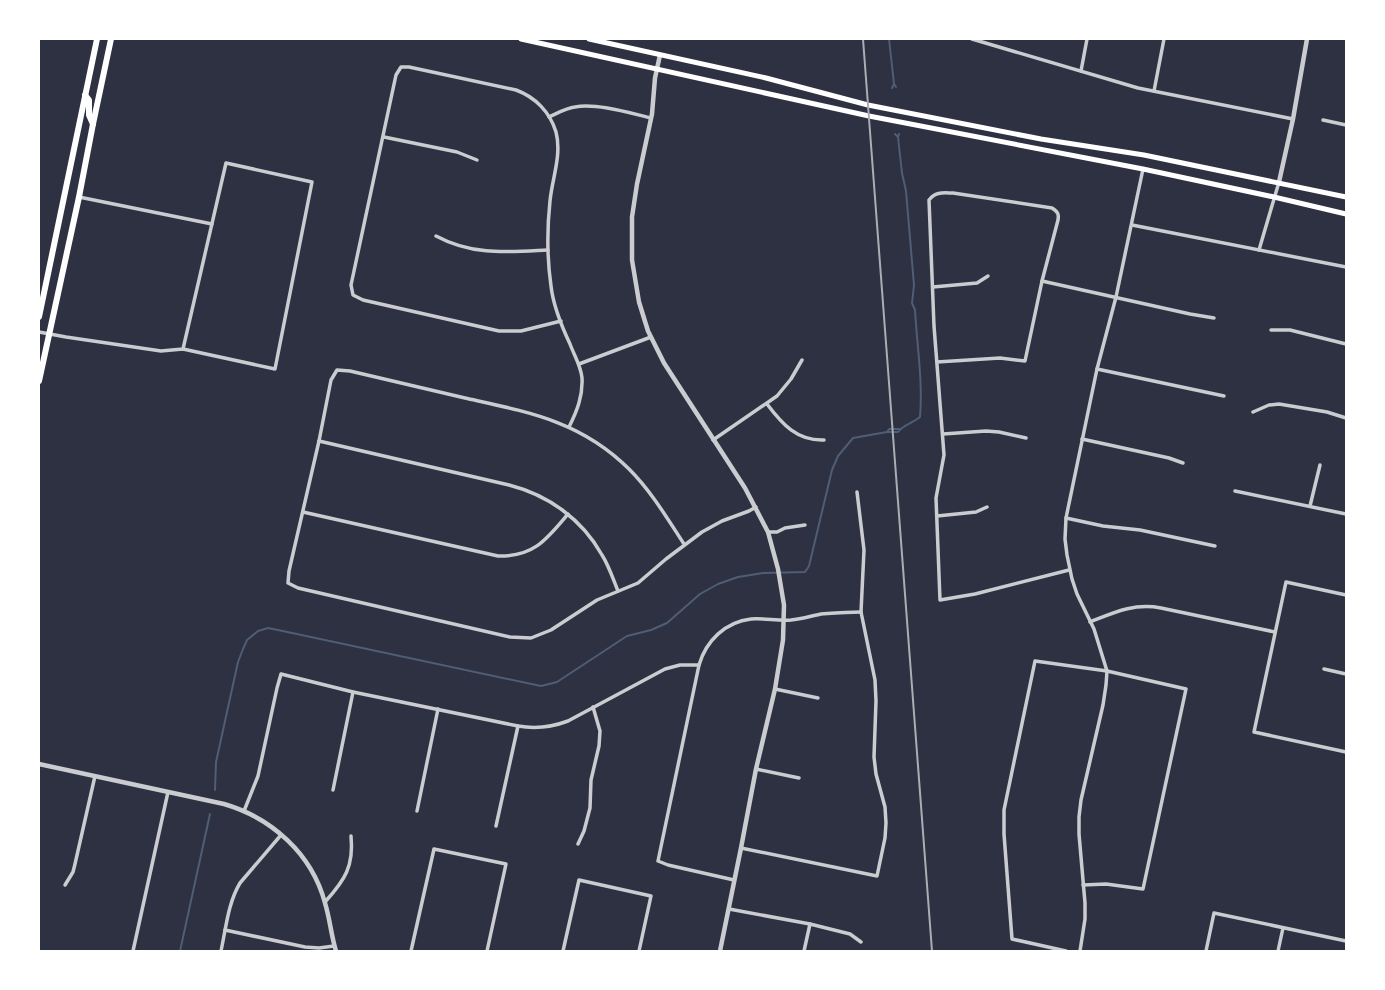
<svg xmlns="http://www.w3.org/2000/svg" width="1385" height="990" font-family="'Sofia Sans Condensed',sans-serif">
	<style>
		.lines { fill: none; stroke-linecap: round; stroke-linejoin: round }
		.stream { stroke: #4f5d75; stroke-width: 2 }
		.minor { stroke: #caccd0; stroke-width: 3.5 }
		.tertiary { stroke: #caccd0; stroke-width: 4.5 }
		.secondary { stroke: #fff; stroke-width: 5 }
		.primary { stroke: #fff; stroke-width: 6 }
		.rail { stroke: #abadb3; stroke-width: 2 }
	</style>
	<rect width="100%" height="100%" fill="#2d3142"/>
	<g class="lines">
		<!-- stream -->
		<g class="stream">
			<path d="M889,39L894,84L896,87"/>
			<path d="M892,88L894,84"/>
			<path d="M895,134L898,137"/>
			<path d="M887,432L889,429H900"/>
			<path d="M215,790L216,762L238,662L243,649L247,640L258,631L268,628L278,630L541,686L557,682L627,636L651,630L667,623L700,594L718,584L738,577L763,573L805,572L809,566L832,470L838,456L853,438L887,432H898C903,425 913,423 920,417C923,382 917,346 915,310L912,303L914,285L906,191L902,173L898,137L899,134"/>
			<path d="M180,951L210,814"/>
		</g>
		<!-- minor -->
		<g class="minor">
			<path d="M972,39L1138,88L1293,119"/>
			<path d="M1081,71L1087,39"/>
			<path d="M1154,91L1164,39"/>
			<path d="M549,117C558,113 566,108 575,107C596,103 630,113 651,118"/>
			<path d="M1323,120L1346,125"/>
			<path d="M384,137L457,152L477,160"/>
			<path d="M79,197L212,224"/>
			<path d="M1132,225L1346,267"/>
			<path d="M436,236C473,256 508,252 548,250"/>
			<path d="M1259,250L1279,182"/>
			<path d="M1042,281L1190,314L1214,318"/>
			<path d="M933,287L977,283L988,276"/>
			<path d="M561,321L521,331H499L363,300L353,295L351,285L396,75L401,67H409L516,90C535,97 550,112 556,132C562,155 552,179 550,201C547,229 547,258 551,286C553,304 562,327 570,344C574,355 581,366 582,378C583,396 577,411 569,427"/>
			<path d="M1271,330H1290L1346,344"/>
			<path d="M39,332L66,337L161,351L183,349L275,369L312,182L226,163L183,349"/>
			<path d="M937,362L1000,358L1025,361L1042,281L1058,220C1059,214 1058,212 1052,208L953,193C944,193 936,191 929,200L934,326L944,455L936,498L940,600L975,594L1069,570"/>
			<path d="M579,364L651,337"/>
			<path d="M1097,369L1224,396"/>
			<path d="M767,404C782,424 797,441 824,440"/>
			<path d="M1253,412L1269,405L1279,404L1327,412L1346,418"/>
			<path d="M943,434L986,431L999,432L1026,438"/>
			<path d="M1082,439L1169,458L1183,463"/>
			<path d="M713,440L777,396L791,379L802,360"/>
			<path d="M319,441L509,485C548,495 582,519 602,555C609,566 613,579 618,591"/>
			<path d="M1235,491L1346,514"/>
			<path d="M1310,506L1320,465"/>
			<path d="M303,512L498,556C534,557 547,539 568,514"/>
			<path d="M937,516L976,512L987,507"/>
			<path d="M1066,518L1103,526L1140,530L1215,546"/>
			<path d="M768,532H777L785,528L805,525"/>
			<path d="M684,544C667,518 651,491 629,469C581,421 528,412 465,398C426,389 388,380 350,371L337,370L331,380L319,441L289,571L288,583L298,588L510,637L531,638L551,630L597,600L638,583L666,559L702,532L722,521L749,511L756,507"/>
			<path d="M1346,595L1286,582L1254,732L1346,752"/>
			<path d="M1090,622C1115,612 1134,603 1161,608L1275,632"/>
			<path d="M1324,669L1346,674"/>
			<path d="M775,689L818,698"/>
			<path d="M756,769L799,778"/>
			<path d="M333,790L353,692"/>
			<path d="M244,811L258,776L277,688L281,674L353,692L518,726C535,729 552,727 568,721L665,669L680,665H699"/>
			<path d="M417,811L438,709"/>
			<path d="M496,826L518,726"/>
			<path d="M578,844L584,831L590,808L591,780L599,746L600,731L593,707"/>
			<path d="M741,848L877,876L885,838L886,823L885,807L876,774L874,757L876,701L875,680L861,612L864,550L857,492"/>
			<path d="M734,880L668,865L658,861L699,665C706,641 725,622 751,619C764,618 778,621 791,620C801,619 811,616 821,614C835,613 848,612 861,612"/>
			<path d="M65,885L73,872L75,864L95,776"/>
			<path d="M325,902C345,880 354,866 351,836"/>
			<path d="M729,909L810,924L850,934L861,942"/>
			<path d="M225,930L305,947L319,948L334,946"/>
			<path d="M133,951L168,792"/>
			<path d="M221,951C226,928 228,903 240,883L281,835"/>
			<path d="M411,951L434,849L506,864L487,951"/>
			<path d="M563,951L579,880L651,896L639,951"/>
			<path d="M804,951L810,924"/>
			<path d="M1066,951L1012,939L1004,834V810L1035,661L1107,671L1186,689L1143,889L1106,884L1083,885"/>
			<path d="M1080,951L1085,919V903L1079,834V817L1081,800L1103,705L1106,685L1107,671L1094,629L1077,594L1072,579L1067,555L1065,539L1066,518L1097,369L1116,297L1143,169"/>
			<path d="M1206,951L1214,913L1346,941"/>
			<path d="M1278,951L1283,928"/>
		</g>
		<!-- tertiary -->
		<g class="tertiary">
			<path d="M660,55L655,78L652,114L637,184L632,217V260L639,302L648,331L664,363L745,488L768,532L778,569L784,605L783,640L775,689L756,769L741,848L720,951"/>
			<path d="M1279,182L1293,119L1307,39"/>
			<path d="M39,764L224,804C272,818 312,854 325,903C330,919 331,935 336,951"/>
		</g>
		<!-- secondary -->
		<g class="secondary">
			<path d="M521,39L869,116L1143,169L1274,197L1346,214"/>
			<path d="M589,39L766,78L868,105L1041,139L1144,155L1346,197"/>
		</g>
		<!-- primary -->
		<g class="primary">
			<path d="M85,95L89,100V115L93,124"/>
			<path d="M39,317L97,39"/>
			<path d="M39,381L79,197L93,124L111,39"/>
		</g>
		<!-- rail -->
		<path class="rail" d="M863,39L932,951"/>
	</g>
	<!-- border -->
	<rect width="1385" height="990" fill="none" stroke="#ffffff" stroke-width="80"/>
</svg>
